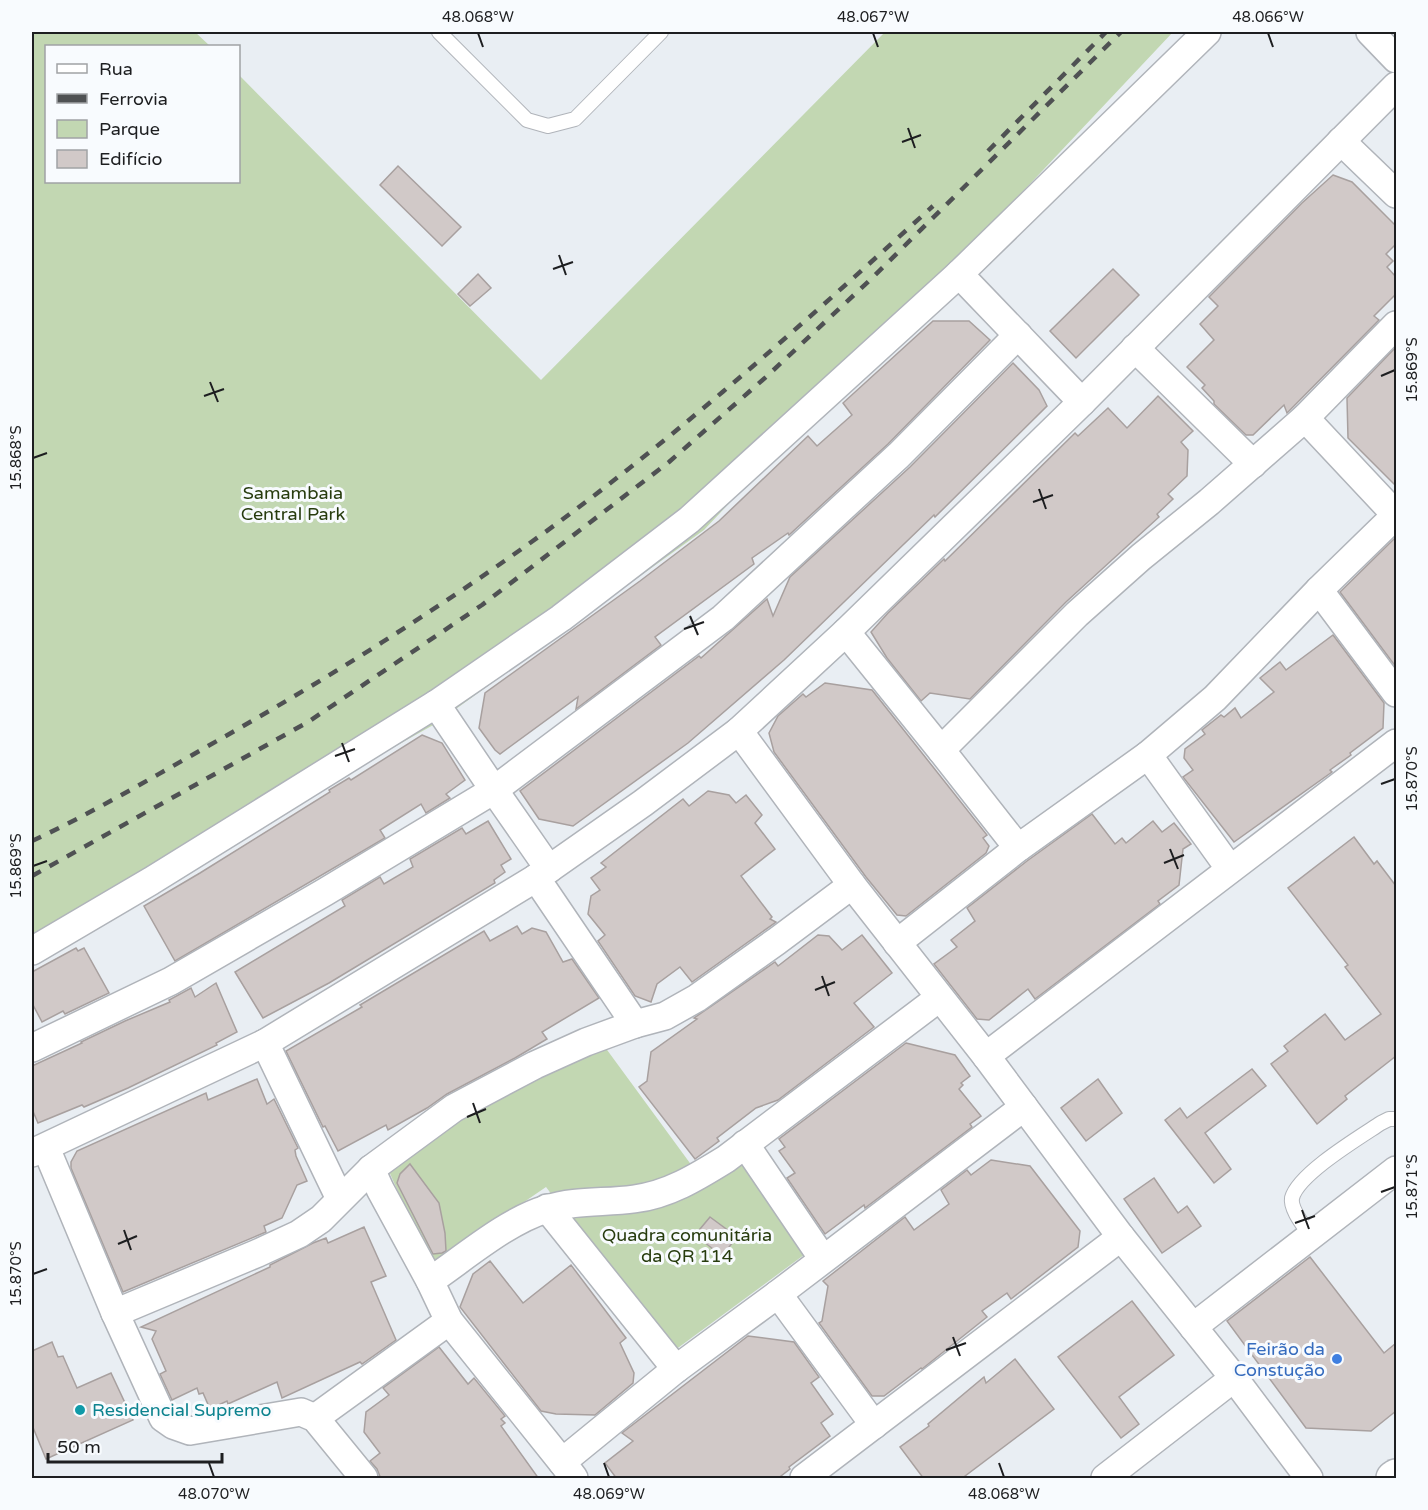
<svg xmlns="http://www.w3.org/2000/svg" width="1428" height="1510" font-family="'Varela Round',sans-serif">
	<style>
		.green { fill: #c2d7b2 }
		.building { fill: #d1c9c8; stroke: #a8a09f; stroke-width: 1.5 }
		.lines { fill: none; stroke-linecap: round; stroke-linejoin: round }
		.lane-casing { stroke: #b0b4ba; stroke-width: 16 }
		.street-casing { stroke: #b0b4ba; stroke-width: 30 }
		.secondary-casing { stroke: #b0b4ba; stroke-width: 36 }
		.lane { stroke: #fff; stroke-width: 14 }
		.street { stroke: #fff; stroke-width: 27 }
		.secondary { stroke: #fff; stroke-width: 33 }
		.rail { stroke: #4f5153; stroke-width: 4.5; stroke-dasharray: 10 10; stroke-linecap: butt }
		.ticks { fill: none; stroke: #1d1e20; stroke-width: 2 }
		.shop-dot { fill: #3f7fe0; stroke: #f8fbfe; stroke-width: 2 }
		.culture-dot { fill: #0f9aa8; stroke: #f8fbfe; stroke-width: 2 }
		.labels { text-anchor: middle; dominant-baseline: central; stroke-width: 6; stroke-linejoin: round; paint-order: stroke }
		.park-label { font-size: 18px; fill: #273c0e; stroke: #f8fbfe }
		.shop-label { font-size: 18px; fill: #366cbe; stroke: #f8fbfe; text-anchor: end }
		.culture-label { font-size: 18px; fill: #0d838f; stroke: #f8fbfe; text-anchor: start }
		.neatline { fill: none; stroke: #1d1e20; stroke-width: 2 }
		.ticks-label { font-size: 15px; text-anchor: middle; fill: #1d1e20 }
	</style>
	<rect width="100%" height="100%" fill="#e9eef3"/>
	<!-- green -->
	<g class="green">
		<path d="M32,32H195L210,46H46V182H238L239,75L541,380L885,32H1173L704,530L435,724L32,951Z"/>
		<path d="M591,1028L695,1170L739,1144L812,1249L671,1353L546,1187L431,1266L380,1151Z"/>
	</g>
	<!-- building -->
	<g class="building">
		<path d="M398,166L461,227L442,246L380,185Z"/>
		<path d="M1333,175L1352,182L1396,226V244L1386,254L1393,261L1387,267L1396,277V294L1374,316L1379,320L1289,411L1287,413L1284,405L1253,435H1246L1214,404V401L1202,388L1205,385L1187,367L1214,340L1200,324L1218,306L1209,297L1302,203Z"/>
		<path d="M1113,269L1139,295L1076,358L1050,331Z"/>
		<path d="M478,274L491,288L470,306L458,294Z"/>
		<path d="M933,321H969L990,340L888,444L789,535L788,533L752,558L754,564L655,637L661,645L576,709L578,697L500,754L495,750L479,728L485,693L640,581L719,521L808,436L817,446L852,415L843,403Z"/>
		<path d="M1396,347V486L1348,438L1347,398Z"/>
		<path d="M1013,363L1039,390L1047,406L935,517L934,515L784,660L688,743L573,826L539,819L520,791L699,656L701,658L767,599L773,616L790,577L910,467Z"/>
		<path d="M1158,396L1193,431L1181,442L1188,450L1187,476L1168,494L1173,499L1157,514L1159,517L1066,602L970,699L930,693L921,701L887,658L871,632L888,613L944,559L945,561L1075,433L1078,436L1108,408L1127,428Z"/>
		<path d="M1396,537V667L1340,592Z"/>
		<path d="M1333,635L1384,703L1383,728L1350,753L1351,755L1330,770L1332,772L1234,842L1183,777L1193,770L1184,758L1185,749L1205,734L1202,730L1221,715L1224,717L1235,708L1241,718L1274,692L1260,678L1280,662L1286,670Z"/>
		<path d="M825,683L872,690L987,835L983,838L989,846L986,853L906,916L897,915L866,877L774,752L769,733L778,716L803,694L806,697Z"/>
		<path d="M422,735L442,743L465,780L446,794L450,798L426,813L421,804L380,830L385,838L175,961L144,906L200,873L330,792L329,790L349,778L351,780Z"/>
		<path d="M708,791L729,795L736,803L746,795L762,815L755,823L775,849L741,876L772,917L770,919L776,922L692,982L680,967L657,984L651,1002L635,996L598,941L605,935L588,914L591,896L600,890L591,878L606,867L601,863L683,799L689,806Z"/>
		<path d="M1092,814L1115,844L1122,838L1126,843L1153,821L1162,832L1174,823L1191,844L1183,849L1179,885L1158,901L1160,904L1035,999L1028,989L989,1020L977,1019L934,964L957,947L951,940L975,921L967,908L1027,861Z"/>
		<path d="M488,821L511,859L501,865L505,872L494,880L495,883L329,983L263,1018L235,972L345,906L342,900L380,877L384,884L413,867L410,859L462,828L466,834Z"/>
		<path d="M1354,837L1374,864L1377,861L1396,886V1056L1345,1096L1347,1099L1317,1124L1271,1064L1288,1051L1284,1046L1325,1014L1345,1040L1381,1014L1345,967L1348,965L1288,888Z"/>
		<path d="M517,926L522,934L532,928L546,932L563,962L572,959L599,998L542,1032L547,1039L515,1058L447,1094L427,1108L388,1130L386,1125L338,1151L325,1126L323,1127L286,1051L362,1007L360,1005L484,931L490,941Z"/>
		<path d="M818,935L829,936L842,950L862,935L892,973L854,1003L874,1027L778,1100L756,1108L717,1138L719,1141L695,1159L639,1087L647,1081L651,1052L697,1019L694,1018L775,962L778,966Z"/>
		<path d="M76,948L78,951L84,948L109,993L65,1014L63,1011L42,1022L32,1003V972Z"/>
		<path d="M216,983L237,1032L216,1043L217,1045L128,1088L84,1107L82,1105L38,1123L32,1109V1066L82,1043L81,1042L125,1021L170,1002L169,1000L191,988L195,997Z"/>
		<path d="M906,1043L955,1055L970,1076L961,1083L963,1085L959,1089L981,1116L970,1124L972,1127L865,1208L864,1205L825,1234L787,1178L795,1173L779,1151L785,1147L779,1139Z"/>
		<path d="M1252,1069L1266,1086L1205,1133L1231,1169L1214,1183L1165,1120L1180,1108L1187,1118Z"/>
		<path d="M257,1079L267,1104L274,1099L298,1148L295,1150L296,1156L307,1181L297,1185L282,1218L264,1226L266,1232L123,1292L71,1168V1162L77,1151L206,1093L208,1100Z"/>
		<path d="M1098,1079L1122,1113L1086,1141L1061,1108Z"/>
		<path d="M991,1160L1030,1166L1080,1231L1078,1247L1011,1299L1007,1293L982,1311L987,1317L922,1369L921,1368L884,1396H872L819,1323L822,1321L828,1286L823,1281L905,1217L914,1230L949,1204L941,1190L967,1170L971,1175Z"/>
		<path d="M410,1164L439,1203L445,1233L446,1251L442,1253L433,1254L397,1183L400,1174Z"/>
		<path d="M1154,1178L1178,1213L1187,1206L1201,1226L1162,1253L1124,1199Z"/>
		<path d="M710,1217L737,1237L722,1256L695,1235Z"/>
		<path d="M364,1227L386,1276L371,1282L396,1340L362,1364L360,1362L282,1398L277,1382L228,1404L227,1401L210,1409L203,1393L199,1394L197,1388L172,1400L160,1374L166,1371L152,1339L156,1331L141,1327L270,1267V1265L313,1243L326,1238L328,1243Z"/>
		<path d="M1310,1257L1384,1353L1396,1343V1411L1371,1431L1306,1428L1227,1321Z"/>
		<path d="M490,1261L523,1303L571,1265L626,1338L620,1343L634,1373L633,1383L595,1415L556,1414L541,1411L460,1307L473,1274Z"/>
		<path d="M1132,1301L1174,1355L1119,1397L1139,1424L1121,1438L1058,1357Z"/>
		<path d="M748,1336L794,1342L819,1377L811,1383L833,1414L821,1423L830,1436L789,1467L790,1469L777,1479H617L605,1463L633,1441L622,1433Z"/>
		<path d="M52,1342L58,1357L63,1356L77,1388L111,1373L133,1420L46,1459L32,1425V1351Z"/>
		<path d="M439,1347L468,1384L474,1378L505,1416L501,1419L505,1423L501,1426L539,1479H381L377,1469L370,1461L380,1453L364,1432L366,1412L389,1395L383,1388Z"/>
		<path d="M1015,1359L1054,1409L961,1479H924L900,1447L929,1426L928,1424L984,1377L986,1383Z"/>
	</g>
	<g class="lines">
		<!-- lane casing -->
		<g class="lane-casing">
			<g id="lane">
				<path d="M439,32L527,120L548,126L575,119L661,32"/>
				<path d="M1310,1235C1304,1226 1290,1209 1292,1198C1298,1174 1360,1137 1381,1123L1389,1119H1396"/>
			</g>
		</g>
		<!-- street casing -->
		<g class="street-casing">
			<g id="street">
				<path d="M1370,32L1396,59"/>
				<path d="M1341,141L1396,194"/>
				<path d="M959,274L1082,402"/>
				<path d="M1135,348L1253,464"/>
				<path d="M1305,418L1396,515"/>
				<path d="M1319,590L1396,693"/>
				<path d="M846,632L941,750"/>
				<path d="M436,704L561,618L689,520L959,274L1207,32"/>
				<path d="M739,731L852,885L986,1056L1121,1237L1234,1378L1309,1478"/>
				<path d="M1148,755L1230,869"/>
				<path d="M1018,848L941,750L1077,614L1141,557L1209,502L1305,418L1396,325"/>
				<path d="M536,878L635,1024"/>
				<path d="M897,943L1018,848L1148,755L1215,698L1319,590L1396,515"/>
				<path d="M32,951L151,881L436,704L494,790L723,618L899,455L1018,335"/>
				<path d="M265,1043L340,1199"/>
				<path d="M32,1048L171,981L325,892L494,790L549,869"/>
				<path d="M986,1056L1396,743"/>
				<path d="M745,1144L823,1259"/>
				<path d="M46,1148L115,1313L163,1418L173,1425L190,1431L301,1412L315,1418L364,1478"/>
				<path d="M32,1153L265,1043L536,878L643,803L739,731L846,632L1082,402L1396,86"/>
				<path d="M371,1169L380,1189L430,1281L449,1321L562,1462"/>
				<path d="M547,1208L676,1369"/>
				<path d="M430,1281C464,1258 508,1220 547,1209C575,1200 605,1203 634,1199C668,1195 697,1177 726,1159L939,998"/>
				<path d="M778,1294L874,1425"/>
				<path d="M115,1313L258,1253L299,1234L321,1219L371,1169L454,1108L535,1065L586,1042L635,1024L665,1016L697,998L777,941L852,885"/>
				<path d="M1193,1327L1396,1170"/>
				<path d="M315,1418L449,1321"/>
				<path d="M574,1478L562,1462L676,1369L778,1294L1024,1107"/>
				<path d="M804,1478L1121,1237"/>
				<path d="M1105,1478L1234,1378"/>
			</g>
		</g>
		<!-- secondary casing -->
		<g class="secondary-casing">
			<path id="secondary" d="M1393,1478L1396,1476"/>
		</g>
		<!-- lane -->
		<use href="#lane" class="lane"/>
		<!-- street -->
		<use href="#street" class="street"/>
		<!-- secondary -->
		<use href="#secondary" class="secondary"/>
		<!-- rail -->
		<g class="rail">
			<path d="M988,151L1106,32"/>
			<path d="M32,841C92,813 150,779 208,746C329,678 447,604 559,522C690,425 813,315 933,206"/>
			<path d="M32,876L308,722L482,605L669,462L766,377L870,280L1121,32"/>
		</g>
	</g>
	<!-- ticks -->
	<path class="ticks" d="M478,33L483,47M873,33L878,47M1268,33L1273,47M908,128L915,148M902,142L921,135M559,255L566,275M553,269L573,262M1381,376L1395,370M210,382L218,402M204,396L224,389M33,458L47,453M1039,489L1046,509M1033,502L1053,495M690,616L698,635M684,629L704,622M342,743L349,762M335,756L355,749M1381,784L1395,779M1170,849L1178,869M1164,863L1184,855M33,866L47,861M822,976L829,996M815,990L835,982M473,1103L480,1123M467,1117L486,1109M1381,1192L1395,1187M1302,1210L1309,1229M1295,1223L1315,1216M124,1230L131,1250M118,1244L137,1236M33,1274L47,1269M953,1337L960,1356M946,1350L966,1343M209,1463L214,1477M604,1463L609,1477M999,1463L1004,1477"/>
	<!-- markers -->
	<circle class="shop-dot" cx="1337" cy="1359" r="6"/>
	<circle class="culture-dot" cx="80" cy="1410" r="6"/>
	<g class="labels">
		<!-- park labels -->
		<g class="park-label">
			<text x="293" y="493">Samambaia<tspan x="293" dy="21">Central Park</tspan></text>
			<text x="687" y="1235">Quadra comunitária<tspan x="687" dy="21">da QR 114</tspan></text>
		</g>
		<!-- shop labels -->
		<g class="shop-label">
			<text x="1325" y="1349">Feirão da<tspan x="1325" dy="21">Constução</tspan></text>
		</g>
		<!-- culture labels -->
		<g class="culture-label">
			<text x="92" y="1410">Residencial Supremo</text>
		</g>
	</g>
	<!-- border -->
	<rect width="1428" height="1510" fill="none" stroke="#f8fbfe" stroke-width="66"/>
	<!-- legend -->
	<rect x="45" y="45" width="195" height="138" fill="#f8fbfe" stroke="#a0a3a5" stroke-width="1.5"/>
	<rect x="57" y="64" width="30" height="9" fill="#ffffff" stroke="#a0a3a5" stroke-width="1.5"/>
	<text x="99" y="75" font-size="18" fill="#1d1e20">Rua</text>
	<rect x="57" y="94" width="30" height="9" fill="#4f5153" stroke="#a0a3a5" stroke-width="1.5"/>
	<text x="99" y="105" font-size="18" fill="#1d1e20">Ferrovia</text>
	<rect x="57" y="120" width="30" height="18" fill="#c2d7b2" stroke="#a0a3a5" stroke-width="1.5"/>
	<text x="99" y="135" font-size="18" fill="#1d1e20">Parque</text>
	<rect x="57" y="150" width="30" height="18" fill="#d1c9c8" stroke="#a0a3a5" stroke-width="1.5"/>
	<text x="99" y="165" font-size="18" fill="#1d1e20">Edifício</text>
	<!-- scale -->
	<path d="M48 1453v9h174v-9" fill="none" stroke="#1d1e20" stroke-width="3"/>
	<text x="57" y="1453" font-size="18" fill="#1d1e20" stroke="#f8fbfe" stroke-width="4.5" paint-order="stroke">50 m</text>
	<rect x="33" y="33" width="1362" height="1444" class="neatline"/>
	<g class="ticks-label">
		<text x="478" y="22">48.068°W</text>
		<text x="873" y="22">48.067°W</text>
		<text x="1268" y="22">48.066°W</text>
		<text transform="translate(1412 370) rotate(-90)" y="5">15.869°S</text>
		<text transform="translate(16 458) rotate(-90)" y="5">15.868°S</text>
		<text transform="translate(1412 779) rotate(-90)" y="5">15.870°S</text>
		<text transform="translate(16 866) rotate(-90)" y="5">15.869°S</text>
		<text transform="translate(1412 1187) rotate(-90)" y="5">15.871°S</text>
		<text transform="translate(16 1274) rotate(-90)" y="5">15.870°S</text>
		<text x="214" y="1499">48.070°W</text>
		<text x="609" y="1499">48.069°W</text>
		<text x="1004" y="1499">48.068°W</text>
	</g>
</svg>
